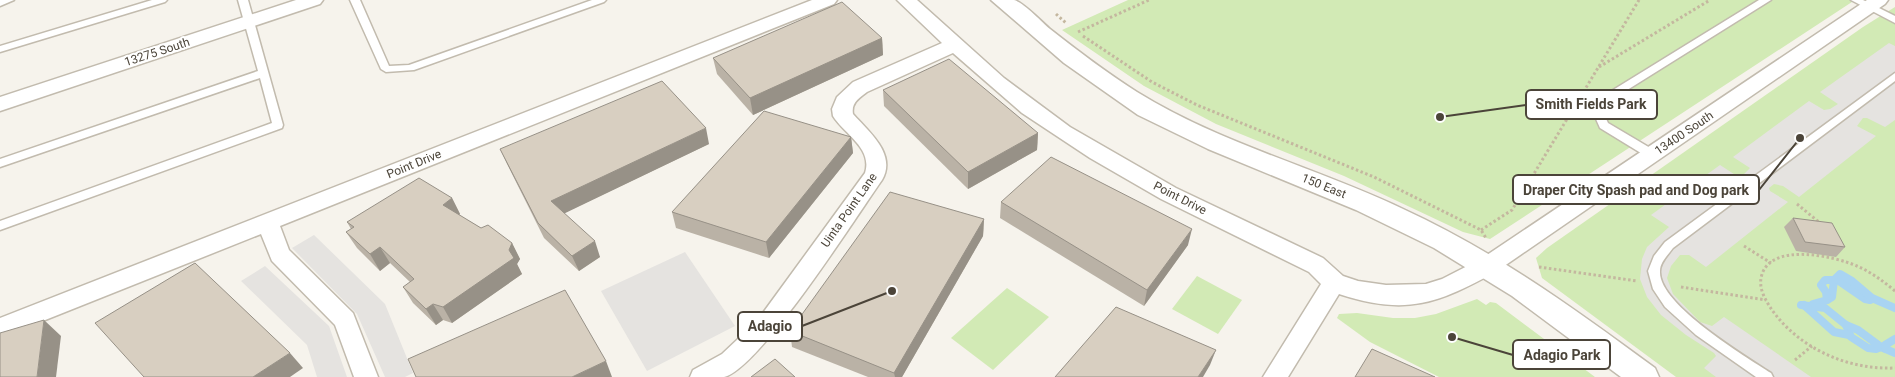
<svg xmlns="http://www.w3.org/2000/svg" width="1895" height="377" font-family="Roboto,sans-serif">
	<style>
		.green { fill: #d2eab5 }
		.parking { fill: #e5e3e0 }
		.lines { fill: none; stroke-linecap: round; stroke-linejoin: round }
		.stream { stroke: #a9d4f2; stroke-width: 8 }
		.service-casing { stroke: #c2bbae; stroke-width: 3 }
		.minor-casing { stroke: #c2bbae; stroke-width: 3 }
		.tertiary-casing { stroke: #c2bbae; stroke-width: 3 }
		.path { stroke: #c4b79f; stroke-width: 3; stroke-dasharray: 2.5 2.5; stroke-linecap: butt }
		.service { fill: #fff; fill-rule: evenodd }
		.minor { fill: #fff; fill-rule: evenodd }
		.tertiary { fill: #fff; fill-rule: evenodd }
		.wall { fill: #bab2a6 }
		.shaded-wall { fill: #979187 }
		.building { fill: #d8cfc1; stroke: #979187 }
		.labels { text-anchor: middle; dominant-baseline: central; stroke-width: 4; stroke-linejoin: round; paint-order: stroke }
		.street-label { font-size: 12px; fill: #4b4439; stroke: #fff }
		.leader { fill: none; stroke: #4b4439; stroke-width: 2 }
		.callout-dot { fill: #4b4439; stroke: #fff; stroke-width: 2 }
		.callout { fill: #fff; stroke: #4b4439; stroke-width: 2 }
		.callout-label { font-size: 14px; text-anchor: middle; font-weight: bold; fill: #4b4439 }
	</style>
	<rect width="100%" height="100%" fill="#f6f3ec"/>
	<!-- green -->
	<g class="green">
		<path d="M1128,0H1855L1490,239L1463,232L1344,176L1216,124L1144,86L1062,30Z"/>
		<path d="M1895,7V377H1676L1542,278L1536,258L1547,248L1863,27Z"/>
		<path d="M1197,276L1242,300L1218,334L1172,309Z"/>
		<path d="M1007,288L1049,317L993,370L951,338Z"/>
		<path d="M1477,299L1486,305L1490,302L1496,303L1595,377H1439L1370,342L1337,318L1339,314L1357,313L1393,318H1415L1436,314Z"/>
	</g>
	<!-- parking -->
	<g class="parking">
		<path d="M1889,43L1895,46V120L1885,127L1867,118H1863L1857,126L1876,136L1799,197L1783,186L1774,184L1769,188L1770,191L1788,202L1706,267L1689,255H1680L1671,266L1667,278L1673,294L1700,322L1712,326L1724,317L1811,377H1716L1704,368L1716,356L1714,353L1686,335L1661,315L1647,297L1640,279L1642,259L1647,247L1669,227L1651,215L1720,165L1737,176L1743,175L1750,168L1733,157L1809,101L1824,110L1830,109L1838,104L1820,92Z"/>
		<path d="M314,235L385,304L413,373L405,377H385L357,314L292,248Z"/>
		<path d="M685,252L735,326L647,371L601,291Z"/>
		<path d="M265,266L329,326L347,377H317L307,345L241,281Z"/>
	</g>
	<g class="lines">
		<!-- stream -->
		<g class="stream">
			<path d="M1836,279L1865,299L1870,300"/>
			<path d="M1827,300L1832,297L1834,280"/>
			<path d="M1813,304L1827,300L1826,292L1821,285L1825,280H1834L1840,274L1852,281L1872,298L1895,308"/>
			<path d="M1801,305L1825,308L1846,325L1851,337L1868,348L1876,349L1881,347L1895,353"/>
			<path d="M1804,305L1834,332L1849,335"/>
			<path d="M1846,325L1858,330L1881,347"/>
			<path d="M1886,349L1885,345L1895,339"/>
		</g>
		<!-- service casing -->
		<g class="service-casing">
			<g id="service">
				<path d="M0,0H14L0,6Z"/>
				<path d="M152,0H167L165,2L0,52V46Z"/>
				<path d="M238,0H248L283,125L282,128L0,230V221L272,123L260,78L0,167V159L258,71Z"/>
				<path d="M350,0H360L389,66L409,65L592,0H606L604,2L414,70L386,72L381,69Z"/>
				<path d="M1759,0H1771L1608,102L1602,110L1608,123L1657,152L1658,155L1657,158H1649L1600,128L1592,110L1600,98Z"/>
				<path d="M1851,0H1863L1895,16V23Z"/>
				<path d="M1895,73V81L1673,248C1668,255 1660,262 1660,271C1658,304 1745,356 1771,373L1773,377H1756L1696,335L1665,307L1653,289L1648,271L1654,256L1665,242Z"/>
			</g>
		</g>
		<!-- minor casing -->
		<g class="minor-casing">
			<g id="minor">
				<path d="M296,0H323L320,4L0,111V97Z"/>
				<path d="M812,0H837L834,4L280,226L289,250L353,313L378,377H354L335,325L272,261L261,234L0,338V318Z"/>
				<path d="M897,0H917L1004,78L1070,127L1176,188L1323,258L1343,276L1358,281L1386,285L1426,284L1442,279L1481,259L1867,0H1888L1885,4L1497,271C1437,304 1407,316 1339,294L1288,377H1263L1321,284L1309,272L1161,199L1090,158L1022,113L953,53L867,92C859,98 851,103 853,114C869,132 897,154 882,180C856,217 760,368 724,377C714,377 700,377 690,377L693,370L722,354L757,321L865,173C873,148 844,134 833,116L832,109L837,97L853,82L942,43Z"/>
			</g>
		</g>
		<!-- tertiary casing -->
		<g class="tertiary-casing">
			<path id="tertiary" d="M991,0C998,0 1007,0 1014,0C1023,2 1042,22 1050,29C1078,51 1107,73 1137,92C1219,143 1314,167 1401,208C1495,251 1572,307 1655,368L1659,377H1621L1512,296L1434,248L1356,210L1208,149L1138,115L1064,63Z"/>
		</g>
		<!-- path -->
		<g class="path">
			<path d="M1056,14L1066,23"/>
			<path d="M1078,32L1149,0"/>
			<path d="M1083,36L1152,82L1197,105L1374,177L1481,230L1486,238"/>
			<path d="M1599,67L1710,0"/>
			<path d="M1797,204L1820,223"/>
			<path d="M1481,230L1512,210L1639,0"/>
			<path d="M1744,246L1771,263"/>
			<path d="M1539,267L1637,281"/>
			<path d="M1681,287L1766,300"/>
			<path d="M1895,291C1883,281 1871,272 1857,266C1834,256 1768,241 1761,278C1759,290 1766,301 1772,310C1800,349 1848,370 1895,368"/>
			<path d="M1795,360L1812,346"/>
		</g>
		<!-- service -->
		<use href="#service" class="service"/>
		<!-- minor -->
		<use href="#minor" class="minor"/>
		<!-- tertiary -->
		<use href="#tertiary" class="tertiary"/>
	</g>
	<!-- wall -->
	<g class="wall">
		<path d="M882,38L883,55L753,115L717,74L713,58Z"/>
		<path d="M883,90L1038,133L1037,150L968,189L884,106Z"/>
		<path d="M851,137L853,153L769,258L676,228L672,212Z"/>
		<path d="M709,144L564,213L600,257L579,271L544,238L507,164L500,149Z"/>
		<path d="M452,198L460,214L459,215L481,228L512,243L520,259L517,264L522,274L452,323L443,320L436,325L413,303L403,287L410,282L390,263L380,271L357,248L346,232L351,229L347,222Z"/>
		<path d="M1001,202L1188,245L1144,306L1000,218Z"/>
		<path d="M1793,218L1845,247L1836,257L1796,251L1784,227Z"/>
		<path d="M984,219L983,236L902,377H868L792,347L790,331Z"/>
	</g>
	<!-- shaded-wall -->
	<g class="shaded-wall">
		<path d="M882,38L883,55L753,115L750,98Z"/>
		<path d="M706,128L709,144L557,217L551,201Z"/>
		<path d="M1038,133L1037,150L968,189V172Z"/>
		<path d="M851,137L853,153L769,258L766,242Z"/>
		<path d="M452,198L460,214L452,221L443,205Z"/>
		<path d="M984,219L983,236L902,377H895L894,373Z"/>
		<path d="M1192,229L1188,245L1144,306L1147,290Z"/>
		<path d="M595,241L600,257L579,271L572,256Z"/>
		<path d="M512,243L520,259L517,264L522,274L452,323L443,307L509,250Z"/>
		<path d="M380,247L390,263L380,271L370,254Z"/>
		<path d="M433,304L443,320L436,325L426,309Z"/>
		<path d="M44,320L61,336L56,377H37Z"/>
		<path d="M1216,350L1210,365L1203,377H1198Z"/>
		<path d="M290,353L303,368L290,377H253Z"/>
		<path d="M606,361L612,377H572Z"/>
	</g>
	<!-- building -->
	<g class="building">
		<path d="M842,2L882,38L750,98L713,58Z"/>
		<path d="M949,59L1038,133L968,172L883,90Z"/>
		<path d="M662,81L706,128L551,201L595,241L572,256L538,223L500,149Z"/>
		<path d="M764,111L851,137L766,242L672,212Z"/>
		<path d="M1051,157L1192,229L1147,290L1001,202Z"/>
		<path d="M419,178L452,198L443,205L481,228L488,225L512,243L509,250L514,258L443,307L433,304L426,309L403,287L414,279L380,247L370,254L346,232L354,227L347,222Z"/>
		<path d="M890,192L984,219L894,373L790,331Z"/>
		<path d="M1793,218L1832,223L1845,247L1805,242Z"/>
		<path d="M195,263L290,353L253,377H144L95,323Z"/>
		<path d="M565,290L606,361L572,377H416L408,359Z"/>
		<path d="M1116,307L1216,350L1198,377H1055Z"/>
		<path d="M44,320L37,377H0V333Z"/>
		<path d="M1372,349L1435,377H1355Z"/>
		<path d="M775,359L795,377H751Z"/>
	</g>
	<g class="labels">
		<!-- street labels -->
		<g class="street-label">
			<text transform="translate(157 52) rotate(-18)">13275 South</text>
			<text transform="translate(1684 133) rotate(-34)">13400 South</text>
			<text transform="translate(414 164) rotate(-22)">Point Drive</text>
			<text transform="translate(1324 186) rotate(22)">150 East</text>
			<text transform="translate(1180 198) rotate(27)">Point Drive</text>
			<text transform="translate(849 210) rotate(-55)">Uinta Point Lane</text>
		</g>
	</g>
	<!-- callouts -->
	<path class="leader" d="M1440 117L1526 105M1800 138L1759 190M892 291L802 326M1452 337L1513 355"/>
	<g class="callout-dot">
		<circle cx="1440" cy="117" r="5"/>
		<circle cx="1800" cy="138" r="5"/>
		<circle cx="892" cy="291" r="5"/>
		<circle cx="1452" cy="337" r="5"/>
	</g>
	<g class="callout">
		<rect x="1526" y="90" width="131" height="29" rx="5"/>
		<rect x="1513" y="175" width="246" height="29" rx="5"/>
		<rect x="738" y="312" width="64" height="29" rx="5"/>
		<rect x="1513" y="340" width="97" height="29" rx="5"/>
	</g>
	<g class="callout-label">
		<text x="1591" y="109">Smith Fields Park</text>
		<text x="1636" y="195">Draper City Spash pad and Dog park</text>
		<text x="770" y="331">Adagio</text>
		<text x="1562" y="360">Adagio Park</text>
	</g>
</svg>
